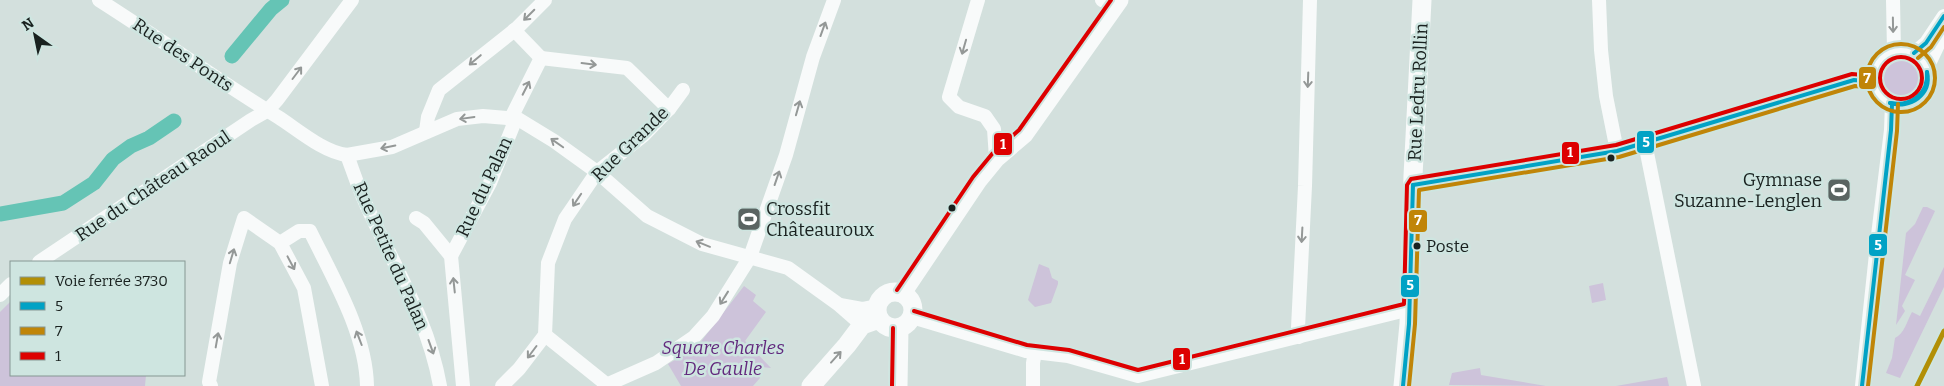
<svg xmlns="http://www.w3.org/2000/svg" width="1944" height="386" font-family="Bitter,serif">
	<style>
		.green { fill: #cdc3da }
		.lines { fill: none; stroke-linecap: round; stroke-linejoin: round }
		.canal { stroke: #65c4b5; stroke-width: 15 }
		.street { stroke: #f8fafa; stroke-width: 14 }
		.secondary { stroke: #f8fafa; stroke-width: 19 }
		.bus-1-casing { stroke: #cee5e0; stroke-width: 8 }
		.bus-2-casing { stroke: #cee5e0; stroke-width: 8 }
		.bus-3-casing { stroke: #cee5e0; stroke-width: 8 }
		.bus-1 { stroke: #01a2c5; stroke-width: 4 }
		.bus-2 { stroke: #c08508; stroke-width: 4 }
		.bus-3 { stroke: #d00; stroke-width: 4 }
		.rail-1-casing { stroke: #cee5e0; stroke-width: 9 }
		.rail-1 { stroke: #b28f06; stroke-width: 5 }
		.oneway { stroke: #949897 }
		.bus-dot { fill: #19211f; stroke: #cee5e0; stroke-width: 2 }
		.labels { text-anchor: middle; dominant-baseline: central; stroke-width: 5; stroke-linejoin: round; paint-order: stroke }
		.bus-label { font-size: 17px; fill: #19211f; stroke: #cee5e0; text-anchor: start }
		.street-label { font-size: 18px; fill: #19211f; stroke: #cee5e0 }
		.poi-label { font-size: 18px; fill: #19211f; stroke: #cee5e0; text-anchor: end }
		.park-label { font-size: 18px; font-style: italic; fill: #62287d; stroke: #cee5e0 }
		.line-badge { stroke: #cee5e0; stroke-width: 2 }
		.badge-label { font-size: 14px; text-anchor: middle; font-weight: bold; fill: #fff }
	</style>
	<rect width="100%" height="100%" fill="#d3e0dd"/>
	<!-- green -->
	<g class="green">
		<circle cx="1902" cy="79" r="18"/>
		<path d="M1923,207H1927L1935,211L1905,275L1915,280L1902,306L1905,311L1896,325L1906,233L1915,224Z"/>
		<path d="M1039,264L1049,268L1052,278L1058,281V284L1051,303L1035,307L1028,300Z"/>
		<path d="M1944,267V287L1900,378L1886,373L1892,358L1895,338C1904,334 1907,321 1912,312L1920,316Z"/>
		<path d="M1603,283L1606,300L1592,303L1589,286Z"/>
		<path d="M744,286L756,295L753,301L766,312L745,341L771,368L755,366L760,378L753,386H681L668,364L696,348Z"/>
		<path d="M11,301V375H146L145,386H0V312Z"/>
		<path d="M1480,368L1481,375L1546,386L1449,385L1452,373Z"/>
		<path d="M1667,377L1669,386H1616Z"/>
	</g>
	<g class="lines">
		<!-- canal -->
		<g class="canal">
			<path d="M232,56L271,9L282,0"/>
			<path d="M0,214L63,203L94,183L113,159L131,146L149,138L174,121"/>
		</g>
		<!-- street -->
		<g class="street">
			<path d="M99,0C159,38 217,80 278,117C297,129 323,152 347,155L392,147L457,119L483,116L518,119L554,141L597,172L647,216L702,244L788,268L838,304L862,325"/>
			<path d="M978,0L949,97L959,107L985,116L994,129L996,158"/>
			<path d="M1102,0L1116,6"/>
			<path d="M1599,0L1601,50L1606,96L1617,151"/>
			<path d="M1893,0L1894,51"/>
			<path d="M514,30L541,58"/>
			<circle cx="1901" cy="78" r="27"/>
			<path d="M1914,53L1926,43L1944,16"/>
			<path d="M541,58L627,68L669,109"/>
			<path d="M1927,68L1944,32"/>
			<path d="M511,118L541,58"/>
			<path d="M426,131L428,117L439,90L516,29L545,0"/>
			<path d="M1645,143L1694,386"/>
			<path d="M347,155C353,171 358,187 365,202C392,263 428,318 440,386"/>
			<path d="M1413,185L1617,151L1854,80L1873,82"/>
			<path d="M416,218L424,223L451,256L463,386"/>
			<path d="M280,243L299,231H310C333,278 366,333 367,386"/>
			<path d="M451,256L490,183L513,126L511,118"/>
			<path d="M39,262L251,120L267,111L277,100L352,0"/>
			<path d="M0,295L11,284"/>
			<path d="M840,305L862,309L877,306"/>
			<path d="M912,317L1026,351L1068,356L1138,376L1410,309"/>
			<path d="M545,335L606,384"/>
			<path d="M1299,337L1298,328L1305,186L1310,0"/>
			<path d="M211,386L209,382L230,263L244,218L280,243L304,288L322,386"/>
			<path d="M502,386L519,369L545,335L548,263L565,219L597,172L644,135L669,109L683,90"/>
			<path d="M604,386L656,363L694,337L713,316L750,257L786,155L813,57L834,0"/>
			<path d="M1033,386V363L1035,352"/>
			<path d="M1862,386L1878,235L1891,130L1892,104"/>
		</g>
		<!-- secondary -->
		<g class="secondary">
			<circle cx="895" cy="310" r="18"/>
			<path d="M902,293L978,180L996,158L1024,134L1119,0"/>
			<path d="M811,386L847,345L862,325L879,319"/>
			<path d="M898,386L899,328"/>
			<path d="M1403,386L1409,324L1413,176L1422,0"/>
		</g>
		<!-- bus-1 casing -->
		<g class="bus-1-casing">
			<g id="bus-1">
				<path d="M1914,53L1926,43L1944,16"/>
				<path d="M1890,103C1910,107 1929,94 1927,72"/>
				<path d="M1890,103C1910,109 1932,95 1927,72"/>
				<path d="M1413,185L1617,151L1854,80L1873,82"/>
				<path d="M1403,386L1409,324L1413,185"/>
				<path d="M1862,386L1891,130L1892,104"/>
			</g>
		</g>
		<!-- bus-2 casing -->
		<g class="bus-2-casing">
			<g id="bus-2">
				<circle cx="1901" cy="78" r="34"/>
				<path d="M1918,58L1931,47L1944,27"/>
				<path d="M1409,386L1415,324L1419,190L1619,157L1855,86L1872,88"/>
				<path d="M1868,386L1897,131L1898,104"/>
			</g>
		</g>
		<!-- bus-3 casing -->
		<g class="bus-3-casing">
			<g id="bus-3">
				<circle cx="1901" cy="78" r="21"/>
				<path d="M897,290L973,177L992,154L1019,130L1111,0"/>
				<path d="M914,311L1027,345L1069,350L1138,370L1404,304L1407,185L1411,179L1616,145L1852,74L1874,76"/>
				<path d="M892,386L893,328"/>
			</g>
		</g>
		<!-- bus-1 -->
		<use href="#bus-1" class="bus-1"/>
		<!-- bus-2 -->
		<use href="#bus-2" class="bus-2"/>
		<!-- bus-3 -->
		<use href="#bus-3" class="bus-3"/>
		<!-- rail-1 casing -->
		<g class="rail-1-casing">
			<path id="rail-1" d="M1917,386L1944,331"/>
		</g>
		<!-- rail-1 -->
		<use href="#rail-1" class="rail-1"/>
	</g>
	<!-- one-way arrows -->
	<defs><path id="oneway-shaft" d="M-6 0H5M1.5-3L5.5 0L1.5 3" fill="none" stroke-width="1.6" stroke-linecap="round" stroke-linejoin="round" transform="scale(1.25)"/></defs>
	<g class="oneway">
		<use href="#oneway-shaft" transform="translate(529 15) rotate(135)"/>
		<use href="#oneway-shaft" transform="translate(1893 25) rotate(89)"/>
		<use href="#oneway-shaft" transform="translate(823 29) rotate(-70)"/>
		<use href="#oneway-shaft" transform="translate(964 47) rotate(106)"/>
		<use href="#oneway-shaft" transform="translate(475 60) rotate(140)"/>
		<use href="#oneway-shaft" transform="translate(589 64) rotate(7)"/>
		<use href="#oneway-shaft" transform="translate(297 73) rotate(-53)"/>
		<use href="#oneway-shaft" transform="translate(1308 80) rotate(92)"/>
		<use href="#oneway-shaft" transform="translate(526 88) rotate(-63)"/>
		<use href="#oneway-shaft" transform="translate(798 108) rotate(-74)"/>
		<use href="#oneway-shaft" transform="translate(467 118) rotate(172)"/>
		<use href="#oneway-shaft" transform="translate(557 143) rotate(-145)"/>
		<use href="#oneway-shaft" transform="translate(388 147) rotate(168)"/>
		<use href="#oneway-shaft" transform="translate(777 178) rotate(-71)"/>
		<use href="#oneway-shaft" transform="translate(577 200) rotate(124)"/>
		<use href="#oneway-shaft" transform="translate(1302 235) rotate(93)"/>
		<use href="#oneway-shaft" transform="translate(703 244) rotate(-158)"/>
		<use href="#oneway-shaft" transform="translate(232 256) rotate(-73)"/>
		<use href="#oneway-shaft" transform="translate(291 263) rotate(62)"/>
		<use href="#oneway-shaft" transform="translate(454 285) rotate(-96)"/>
		<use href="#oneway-shaft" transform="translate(724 298) rotate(122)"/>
		<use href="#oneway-shaft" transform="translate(359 338) rotate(-111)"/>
		<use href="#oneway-shaft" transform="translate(217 340) rotate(-80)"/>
		<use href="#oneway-shaft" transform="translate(431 347) rotate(70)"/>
		<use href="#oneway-shaft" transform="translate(532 352) rotate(127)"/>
		<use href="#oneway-shaft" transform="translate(836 357) rotate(-48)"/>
	</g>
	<!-- icons -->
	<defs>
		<g id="stadium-square" transform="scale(1.25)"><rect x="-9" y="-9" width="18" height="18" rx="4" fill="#5a6462" stroke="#cee5e0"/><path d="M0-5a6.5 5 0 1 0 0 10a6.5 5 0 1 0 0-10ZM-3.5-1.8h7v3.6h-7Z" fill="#fff"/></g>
	</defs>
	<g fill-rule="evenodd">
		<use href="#stadium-square" x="1839" y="190"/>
		<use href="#stadium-square" x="749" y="219"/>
	</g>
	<!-- markers -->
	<g class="bus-dot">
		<circle cx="1611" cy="158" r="4.5"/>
		<circle cx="952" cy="208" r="4.5"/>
		<circle cx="1417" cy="246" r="4.5"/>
	</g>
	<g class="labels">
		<!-- bus labels -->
		<g class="bus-label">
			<text x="1426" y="246">Poste</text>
		</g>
		<!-- street labels -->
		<g class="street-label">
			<text transform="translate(183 55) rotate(34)">Rue des Ponts</text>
			<text transform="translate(1418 92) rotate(-87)">Rue Ledru Rollin</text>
			<text transform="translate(630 144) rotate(-44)">Rue Grande</text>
			<text transform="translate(153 186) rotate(-34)">Rue du Château Raoul</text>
			<text transform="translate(484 187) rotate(-65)">Rue du Palan</text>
			<text transform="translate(391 256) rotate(66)">Rue Petite du Palan</text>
		</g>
		<!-- poi labels -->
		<g class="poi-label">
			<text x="1822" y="180">Gymnase<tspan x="1822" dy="21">Suzanne-Lenglen</tspan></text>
			<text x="766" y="209" text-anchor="start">Crossfit<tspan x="766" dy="21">Châteauroux</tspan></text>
		</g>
		<!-- park labels -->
		<g class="park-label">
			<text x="723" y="348">Square Charles<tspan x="723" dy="21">De Gaulle</tspan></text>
		</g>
	</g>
	<g class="line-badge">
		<rect x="1858" y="66" width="19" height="24" rx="5" fill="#c08508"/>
		<rect x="1636" y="130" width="19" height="24" rx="5" fill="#01a2c5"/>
		<rect x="993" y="132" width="20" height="24" rx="5" fill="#d00"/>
		<rect x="1561" y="141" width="19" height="24" rx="5" fill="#d00"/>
		<rect x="1408" y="209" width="20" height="24" rx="5" fill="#c08508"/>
		<rect x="1868" y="233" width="20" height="24" rx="5" fill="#01a2c5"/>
		<rect x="1400" y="274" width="20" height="24" rx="5" fill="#01a2c5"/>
		<rect x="1172" y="347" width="19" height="24" rx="5" fill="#d00"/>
	</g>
	<g class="badge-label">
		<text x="1867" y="83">7</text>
		<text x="1646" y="147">5</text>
		<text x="1003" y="149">1</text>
		<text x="1570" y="157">1</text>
		<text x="1418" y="225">7</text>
		<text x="1878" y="250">5</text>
		<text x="1410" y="290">5</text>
		<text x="1182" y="364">1</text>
	</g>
	<!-- legend -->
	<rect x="10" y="261" width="175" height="115" fill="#cee5e0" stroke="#869793"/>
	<rect x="20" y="277" width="25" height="8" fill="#b28f06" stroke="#869793"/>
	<text x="55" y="286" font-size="15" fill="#19211f">Voie ferrée 3730</text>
	<rect x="20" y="302" width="25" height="8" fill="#01a2c5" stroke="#869793"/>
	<text x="55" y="311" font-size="15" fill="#19211f">5</text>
	<rect x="20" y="327" width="25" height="8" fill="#c08508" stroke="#869793"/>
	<text x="55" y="336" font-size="15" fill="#19211f">7</text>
	<rect x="20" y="352" width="25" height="8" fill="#dd0000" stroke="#869793"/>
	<text x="55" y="361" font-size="15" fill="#19211f">1</text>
	<!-- north arrow -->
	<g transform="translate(35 35) rotate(327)" stroke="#cee5e0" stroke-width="4" paint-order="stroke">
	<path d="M0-4L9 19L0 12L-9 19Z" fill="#19211f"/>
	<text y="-8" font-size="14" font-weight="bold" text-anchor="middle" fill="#19211f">N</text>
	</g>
</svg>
